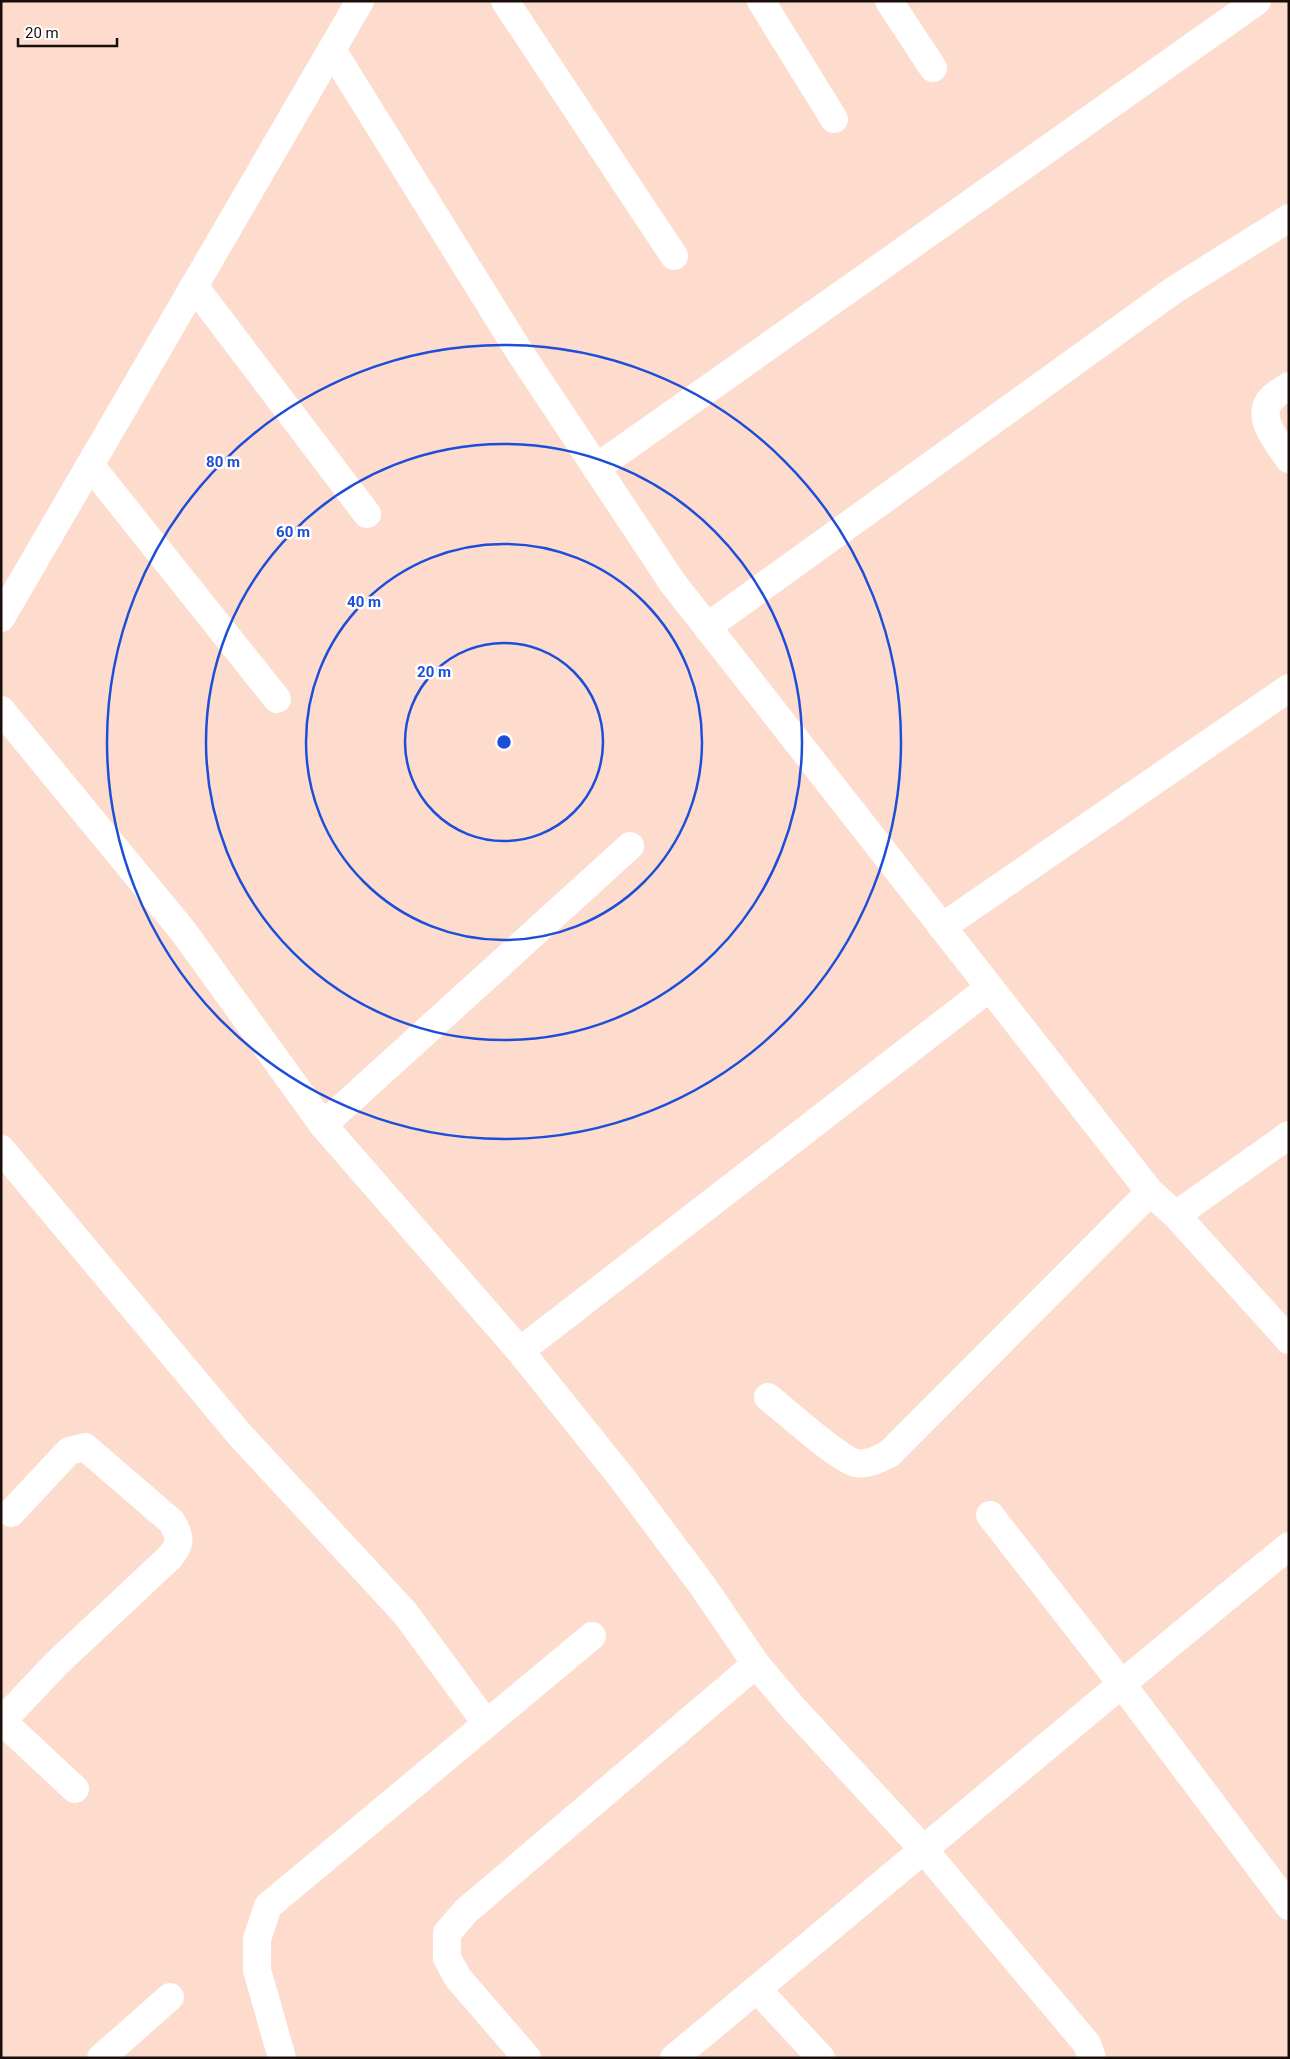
<svg xmlns="http://www.w3.org/2000/svg" width="1290" height="2059" font-family="Roboto,sans-serif">
	<style>
		.lines { fill: none; stroke-linecap: round; stroke-linejoin: round }
		.minor { stroke: #fff; stroke-width: 28 }
		.ring { fill: none; stroke: #1d4ed8; stroke-width: 2.5 }
		.centre { fill: #1d4ed8; stroke: #fff; stroke-width: 2.5 }
		.ring-label { font-size: 15px; text-anchor: middle; font-weight: bold; fill: #1d4ed8; stroke: #fff; stroke-width: 5; stroke-linejoin: round; paint-order: stroke }
	</style>
	<rect width="100%" height="100%" fill="#fddcce"/>
	<g class="lines">
		<!-- minor -->
		<g class="minor">
			<path d="M505,1L674,256"/>
			<path d="M761,1L834,119"/>
			<path d="M889,1L933,68"/>
			<path d="M332,50L519,351L672,582L1150,1192L1176,1215L1289,1340"/>
			<path d="M194,286L367,514"/>
			<path d="M1289,386C1283,390 1277,393 1272,398C1254,416 1278,443 1289,459"/>
			<path d="M90,465L277,699"/>
			<path d="M596,468L1257,1"/>
			<path d="M1,618L360,1"/>
			<path d="M707,627L1174,290L1289,218"/>
			<path d="M1,710L183,931L323,1125L520,1351L622,1478L702,1585L756,1664L793,1708L924,1850L1087,2044L1092,2058"/>
			<path d="M942,927L1289,688"/>
			<path d="M323,1125L630,846"/>
			<path d="M1,1149L240,1435L405,1613L486,1723"/>
			<path d="M1176,1215L1289,1135"/>
			<path d="M520,1351L989,988"/>
			<path d="M768,1397C786,1411 838,1459 856,1463C868,1465 879,1459 889,1454L1150,1192"/>
			<path d="M990,1515L1121,1683L1289,1906"/>
			<path d="M1,1720L75,1789"/>
			<path d="M2,1721L57,1663L170,1557C181,1543 181,1538 172,1522L85,1447L69,1451L11,1513"/>
			<path d="M757,1989L821,2058"/>
			<path d="M101,2058L170,1997"/>
			<path d="M282,2058L257,1970V1939L268,1906L592,1636"/>
			<path d="M527,2058L458,1978L447,1958V1933L466,1911L756,1664"/>
			<path d="M674,2058C879,1888 1082,1715 1289,1546"/>
		</g>
	</g>
	<!-- distance rings -->
	<g class="ring">
		<circle cx="504" cy="742" r="99"/>
		<circle cx="504" cy="742" r="198"/>
		<circle cx="504" cy="742" r="298"/>
		<circle cx="504" cy="742" r="397"/>
	</g>
	<circle cx="504" cy="742" r="8" class="centre"/>
	<g class="ring-label">
		<text x="223" y="467">80 m</text>
		<text x="293" y="537">60 m</text>
		<text x="364" y="607">40 m</text>
		<text x="434" y="677">20 m</text>
	</g>
	<!-- border -->
	<rect width="1290" height="2059" fill="none" stroke="#190e09" stroke-width="5"/>
	<!-- scale -->
	<path d="M18 38v8h99v-8" fill="none" stroke="#190e09" stroke-width="2.5"/>
	<text x="25" y="38" font-size="15" fill="#190e09" stroke="#ffffff" stroke-width="4" paint-order="stroke">20 m</text>
</svg>
